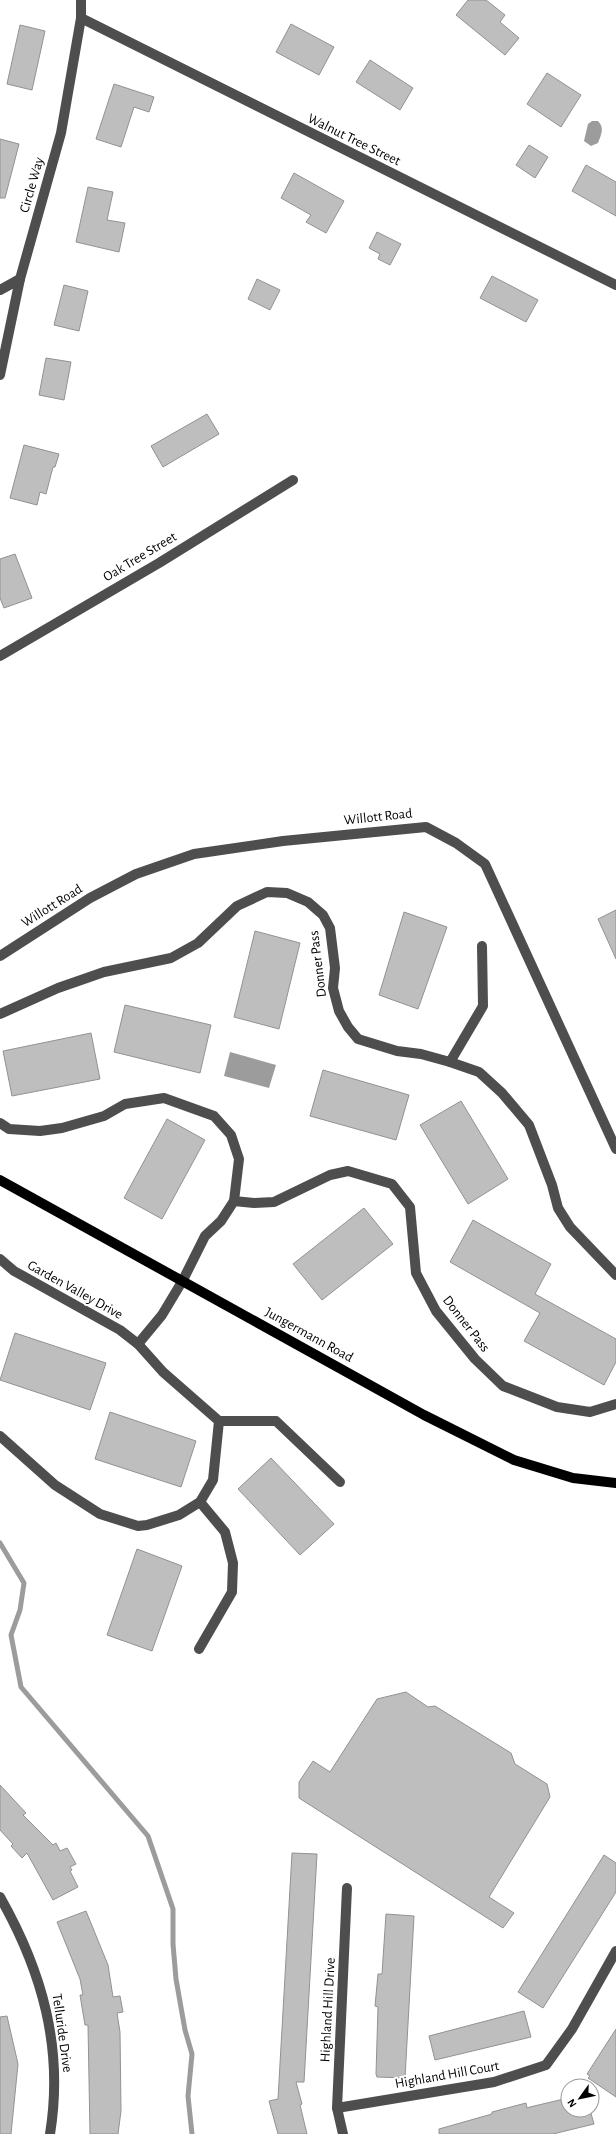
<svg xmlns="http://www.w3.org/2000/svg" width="616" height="2134" font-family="'Alegreya Sans',sans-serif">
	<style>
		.water { fill: #9c9c9c }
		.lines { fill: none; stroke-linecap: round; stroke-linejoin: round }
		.stream { stroke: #9c9c9c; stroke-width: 5 }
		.building { fill: #bebebe; stroke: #929292 }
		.minor { stroke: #4e4e4e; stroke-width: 10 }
		.major { stroke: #000; stroke-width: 10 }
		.labels { text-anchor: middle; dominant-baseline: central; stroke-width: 4; stroke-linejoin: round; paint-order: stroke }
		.street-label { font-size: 14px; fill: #000; stroke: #fff }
	</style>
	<rect width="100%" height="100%" fill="#fff"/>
	<!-- water -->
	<g class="water">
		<path d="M592,121H598C605,128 601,135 598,143L591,146L584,141L588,124Z"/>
		<path d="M230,1052L276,1065L269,1088L224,1076Z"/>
	</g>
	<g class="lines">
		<!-- stream -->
		<path class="stream" d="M0,1543L24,1583L20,1610L11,1635L21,1687L148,1836L173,1909V1944L176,1979L185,2030L192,2054L188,2096L192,2134"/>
	</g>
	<!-- building -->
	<g class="building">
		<path d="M468,0H486L505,15L500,22L519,38L505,55L456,15Z"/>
		<path d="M291,24L334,47L319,75L276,52Z"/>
		<path d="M20,25L45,31L32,90L7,84Z"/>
		<path d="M370,60L413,88L400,110L356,82Z"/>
		<path d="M547,73L581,95L561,127L527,104Z"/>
		<path d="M114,84L154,97L149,112L134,107L121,147L96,139Z"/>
		<path d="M0,139L19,144L5,198H0Z"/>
		<path d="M529,145L548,157L535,178L516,165Z"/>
		<path d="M586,165L616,182V216L572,191Z"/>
		<path d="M294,173L344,201L326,233L306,222L311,215L281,198Z"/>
		<path d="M88,187L113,192L107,220L125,223L119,252L76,242Z"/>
		<path d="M377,232L401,244L390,265L378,259L380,254L369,248Z"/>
		<path d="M492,276L538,300L526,322L480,298Z"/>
		<path d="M257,279L280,290L270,310L248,299Z"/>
		<path d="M64,285L88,291L79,331L54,325Z"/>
		<path d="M46,358L71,362L64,400L39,395Z"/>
		<path d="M207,414L219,434L163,467L151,446Z"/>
		<path d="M24,445L59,454L55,467H53L46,494L40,492L37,505L10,498Z"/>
		<path d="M15,554L32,598L4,608L0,598V559Z"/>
		<path d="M616,910V959L598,919Z"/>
		<path d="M404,912L447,927L418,1009L379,995Z"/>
		<path d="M255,931L300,943L279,1029L234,1017Z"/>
		<path d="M125,1005L211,1025L200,1073L114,1052Z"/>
		<path d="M91,1033L100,1079L12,1096L3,1051Z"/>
		<path d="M323,1070L409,1095L396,1140L310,1116Z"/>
		<path d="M461,1101L508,1179L468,1204L420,1125Z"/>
		<path d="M167,1119L205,1140L162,1219L124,1198Z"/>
		<path d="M364,1208L393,1244L322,1300L293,1264Z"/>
		<path d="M473,1220L551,1264L535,1294L616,1339V1362L604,1385L524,1341L540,1313L450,1262Z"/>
		<path d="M15,1333L106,1363L90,1410L0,1380Z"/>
		<path d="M110,1412L196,1441L181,1487L95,1459Z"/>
		<path d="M271,1458L334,1524L300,1555L238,1489Z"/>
		<path d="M137,1549L182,1566L152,1651L107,1635Z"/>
		<path d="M406,1692L428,1707L435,1706L511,1753L515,1764L547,1784L550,1797L489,1897L514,1913L503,1928L299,1798V1782L313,1761L330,1772L377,1699Z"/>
		<path d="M0,1785L26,1813L23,1815L53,1845L56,1843L60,1851L67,1848L76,1864L70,1867L72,1870L70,1871L78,1887L53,1900L27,1853L22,1858L11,1846L13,1844L0,1830Z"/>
		<path d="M292,1853L317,1854L304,2082H296L302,2104L300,2105L307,2134H278L269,2101L278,2099Z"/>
		<path d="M604,1855L616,1863V1892L543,2008L518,1992Z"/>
		<path d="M86,1911L108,1965L113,1997L120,1996L123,2012L117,2013L120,2032L121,2111L118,2134H90L88,2025H85L80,1995H83L80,1979L57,1922Z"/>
		<path d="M386,1914L414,1916L405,2078L377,2077L376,2074L378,2007L375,2006L378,1974H382Z"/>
		<path d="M524,2011L531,2037L435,2060L429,2036Z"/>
		<path d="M7,2016L18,2064L11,2134H0V2017Z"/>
		<path d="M616,2029V2097L588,2078L590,2076L587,2074Z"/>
		<path d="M568,2098V2110H590L594,2124L553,2134H439V2129L492,2114V2112L526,2103L527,2108L530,2107Z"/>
	</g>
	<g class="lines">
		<!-- minor -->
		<g class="minor">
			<path d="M81,18L616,285"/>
			<path d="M0,290L20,279"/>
			<path d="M0,375L20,279L61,133L81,18V0"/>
			<path d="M0,656L159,563L293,480"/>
			<path d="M0,956L90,898L136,874L194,854L283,841L426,827L456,843L485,864L616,1149"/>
			<path d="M0,1014L58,988L104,972L171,958L198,943L237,906L267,892L287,893L308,902L323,915L330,928L335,968L333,988L339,1011L348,1027L358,1039L397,1051L421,1054L450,1062L479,1072L502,1093L529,1125L552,1185L558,1208L570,1227L616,1275"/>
			<path d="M450,1062L483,1006L482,946"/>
			<path d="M0,1123L9,1129L40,1131L62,1128L104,1116L125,1104L164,1098L214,1116L231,1135L239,1159L234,1201L221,1221L205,1236L183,1280L162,1315L138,1344"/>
			<path d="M234,1201L254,1203L274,1202L330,1175L348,1171L392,1184L410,1207L416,1273L436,1311L475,1359L503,1386L557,1407L590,1412L616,1404"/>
			<path d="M0,1259L14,1271L120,1330L138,1344L163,1372L219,1421L213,1480L200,1502L179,1515L147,1525L138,1526L100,1514L55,1485L0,1436"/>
			<path d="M219,1421H276L340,1482"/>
			<path d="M199,1649L232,1592L233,1563L225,1532L200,1502"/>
			<path d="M0,1897C42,1971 64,2048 50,2134"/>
			<path d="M337,2108L494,2082L546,2065L572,2029L616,1951"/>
			<path d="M343,2134L337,2108L347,1888"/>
		</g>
		<!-- major -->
		<path class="major" d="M0,1180L424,1415L514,1460L573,1478L616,1483"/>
	</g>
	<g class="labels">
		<!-- street labels -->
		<g class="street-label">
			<text transform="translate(354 140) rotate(26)">Walnut Tree Street</text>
			<text transform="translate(32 185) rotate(-74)">Circle Way</text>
			<text transform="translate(140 557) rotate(-31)">Oak Tree Street</text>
			<text transform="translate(378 817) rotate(-6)">Willott Road</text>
			<text transform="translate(52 906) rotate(-32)">Willott Road</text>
			<text transform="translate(318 964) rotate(-97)">Donner Pass</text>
			<text transform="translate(75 1290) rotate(29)">Garden Valley Drive</text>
			<text transform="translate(466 1324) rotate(52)">Donner Pass</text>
			<text transform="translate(309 1335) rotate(29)">Jungermann Road</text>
			<text transform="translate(328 2010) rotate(-87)">Highland Hill Drive</text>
			<text transform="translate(62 2033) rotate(82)">Telluride Drive</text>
			<text transform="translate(447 2075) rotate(-10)">Highland Hill Court</text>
		</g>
	</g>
	<!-- north arrow -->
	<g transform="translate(580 2098) rotate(237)"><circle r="19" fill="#ffffff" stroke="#999999"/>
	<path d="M0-3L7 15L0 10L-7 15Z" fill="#000000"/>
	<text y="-6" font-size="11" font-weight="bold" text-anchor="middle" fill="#000000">N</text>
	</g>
</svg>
